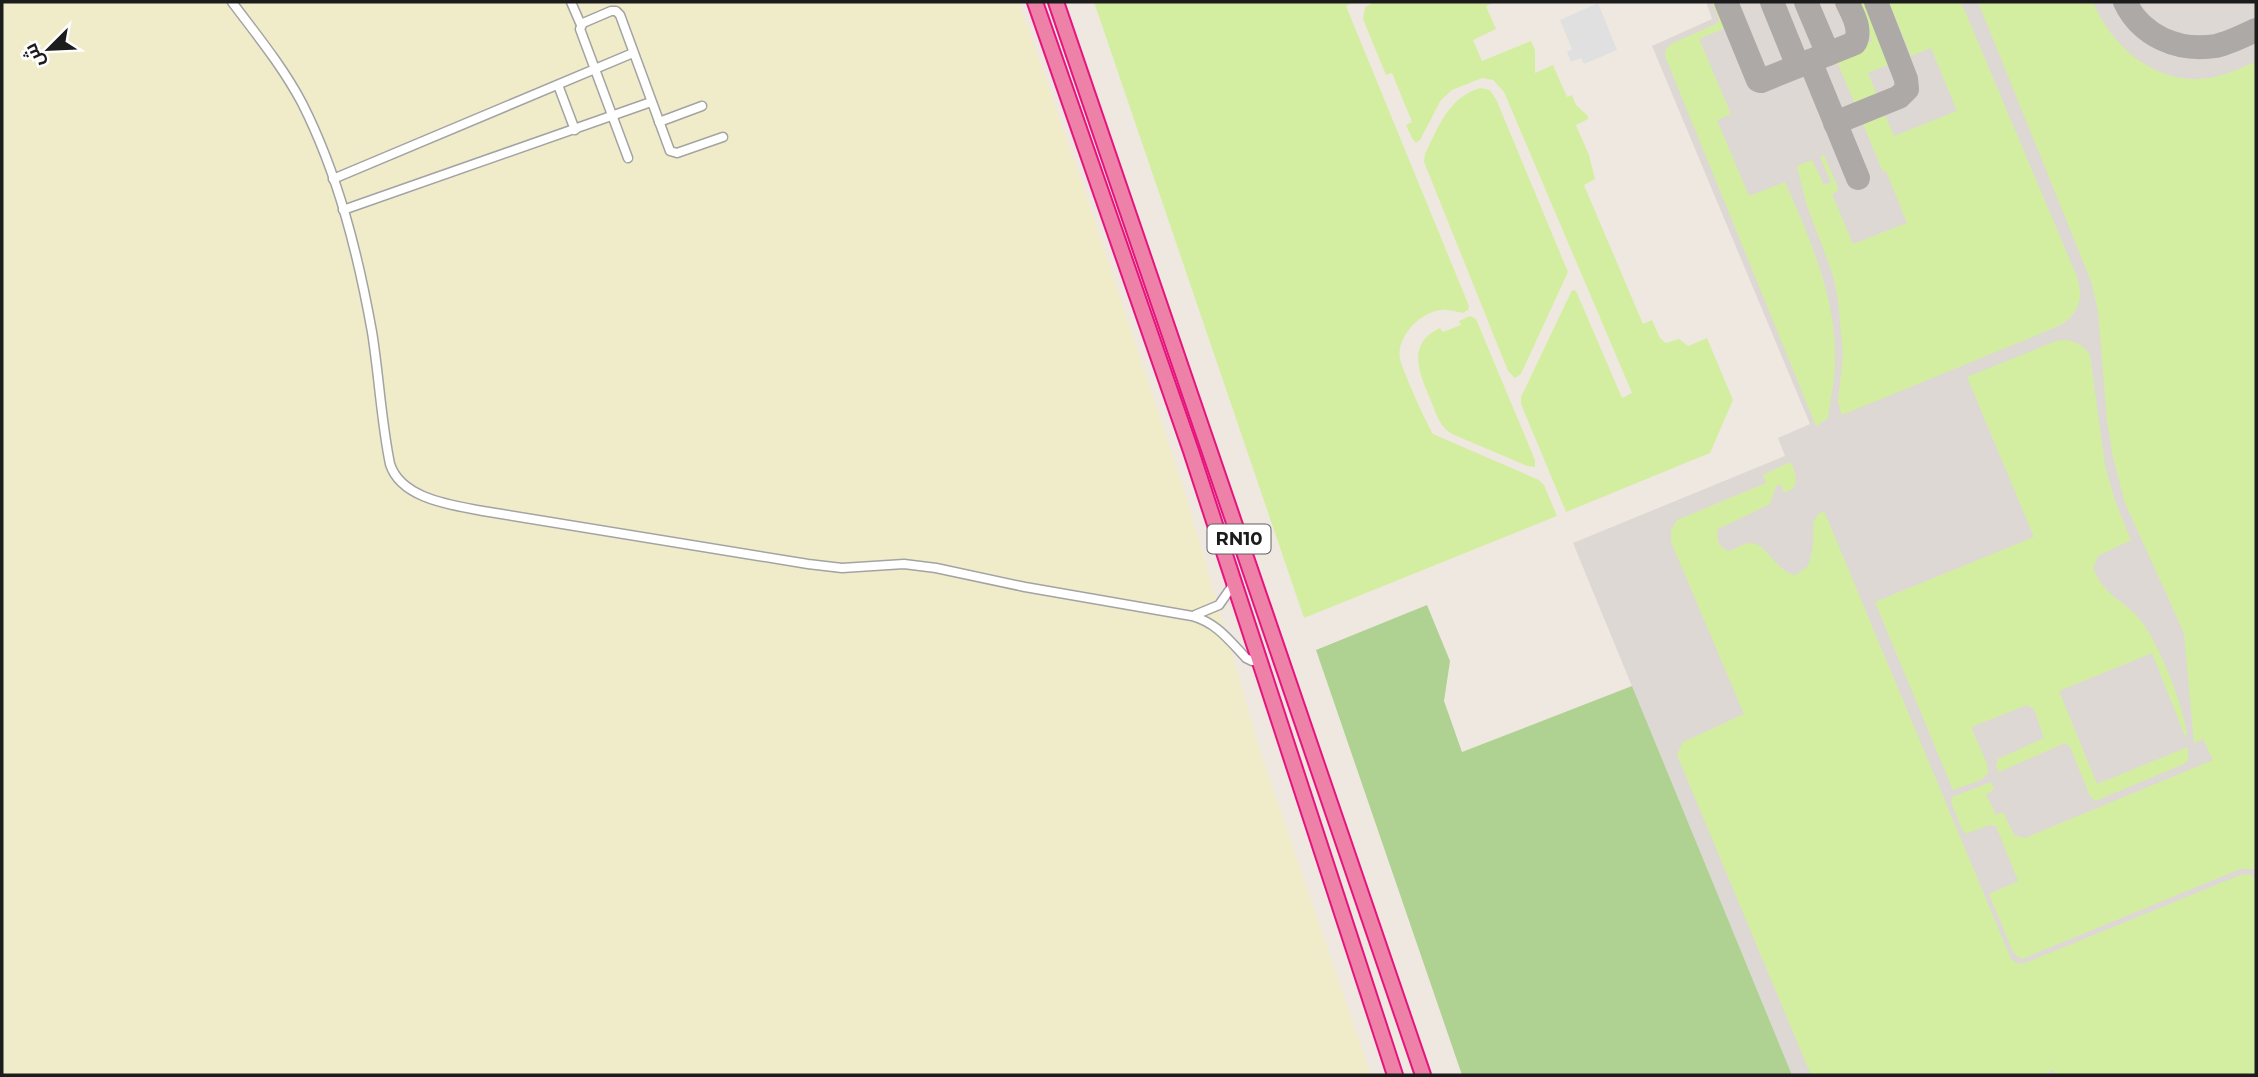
<svg xmlns="http://www.w3.org/2000/svg" width="2258" height="1077" font-family="Montserrat,Cairo,sans-serif">
	<style>
		.airport { fill: #ddd8d3 }
		.farmland { fill: #f0ecca }
		.grass { fill: #d4eea1 }
		.forest { fill: #afd292 }
		.parking { fill: #e0e0e0 }
		.lines { fill: none; stroke-linecap: round; stroke-linejoin: round }
		.taxiway { stroke: #aca9a6; stroke-width: 24 }
		.street-casing { stroke: #a3a3a3; stroke-width: 11 }
		.highway-casing { stroke: #e6147f; stroke-width: 18 }
		.street { stroke: #fff; stroke-width: 8 }
		.highway { stroke: #ee81a7; stroke-width: 14 }
		.labels { text-anchor: middle; dominant-baseline: central; stroke-width: 5; stroke-linejoin: round; paint-order: stroke }
		.shield { fill: #fff; stroke: #606060; stroke-width: 2 }
		.shield-label { font-size: 18px; font-weight: bold; fill: #1c1c1c }
	</style>
	<rect width="100%" height="100%" fill="#efe8e1"/>
	<!-- airport -->
	<path class="airport" d="M1706,2H2256V1075H1792L1573,543L1785,456L1778,438L1810,424L1652,46L1712,19Z"/>
	<!-- farmland -->
	<path class="farmland" d="M2,2H1019L1084,188L1186,495L1259,747L1371,1075H2Z"/>
	<!-- grass -->
	<g class="grass">
		<path d="M1094,2H1355L1346,6L1469,306L1468,310L1463,313C1455,312 1449,309 1441,310C1420,312 1396,337 1400,359C1403,372 1426,422 1433,434L1539,480L1544,485L1557,516L1304,618Z"/>
		<path d="M1375,2H1496L1486,6L1496,29L1473,40L1482,61L1531,41L1535,50V73L1553,65L1567,97L1572,95L1576,105L1588,116V119L1576,125L1589,155L1595,179L1584,185L1643,324L1652,320L1660,338L1666,343L1679,339L1688,346L1707,338L1733,400L1710,453L1566,512L1521,404V397L1572,290L1576,291L1622,398L1632,393L1504,92L1493,80L1482,78L1452,90L1441,100L1420,140L1416,143L1412,138L1406,125L1412,122L1392,73L1386,75L1363,19L1365,7Z"/>
		<path d="M1712,2H1717L1727,27L1699,39L1731,114L1717,120L1749,196L1785,182C1809,237 1834,292 1835,353C1836,375 1831,397 1828,418L1816,426L1665,56L1666,49L1671,44L1718,23L1719,19Z"/>
		<path d="M1855,2H1864L1890,64L1868,73L1877,95L1855,104L1835,57L1872,41Z"/>
		<path d="M1889,2H1961L2077,277C2084,300 2079,313 2059,326L1842,415L1838,401L1843,355L1838,299L1833,275L1806,203L1797,166L1812,160L1824,185L1831,182L1820,157L1824,155L1839,190L1832,194L1853,244L1907,223L1886,171L1883,172L1863,124L1885,115L1894,136L1957,111L1931,48L1911,56Z"/>
		<path d="M1978,2H2093C2112,48 2157,86 2210,78C2226,75 2241,68 2256,62V869H2240L2022,959L2013,952L1989,894L2018,881L1996,826L1989,825L1966,834L1962,829L1951,802L1952,797L1991,782L1994,790L1986,794L1996,815L2003,812L2014,835L2025,838L2213,760L2203,739L2194,743L2184,633L2125,503L2113,457L2107,420L2098,311L2091,281Z"/>
		<path d="M1480,88L1490,90L1496,99L1568,272L1521,374L1515,378L1508,371L1424,162L1425,154C1439,126 1448,98 1480,88Z"/>
		<path d="M1470,316L1476,319L1535,460V467L1527,466L1452,434C1440,427 1436,414 1431,401C1420,375 1405,344 1440,328L1443,332L1461,325L1459,321Z"/>
		<path d="M2065,340C2077,342 2083,345 2090,355L2105,466L2115,501L2131,540L2098,556L2093,568C2106,597 2116,595 2136,615C2157,637 2183,704 2187,734L2185,736L2152,653L2059,691L2097,784L2188,747V761L2184,764L2095,801L2090,796L2070,747L2065,743L1999,772L1996,767L1998,759L2044,738L2034,709L2027,705L1971,727L1987,764L1988,773L1981,780L1953,790L1875,602L2034,537L1967,377L2056,341Z"/>
		<path d="M1788,463H1791C1797,475 1800,491 1783,492L1782,486L1779,485L1776,486L1770,504L1718,529C1716,539 1719,548 1729,551C1736,549 1743,543 1750,543C1768,543 1776,573 1796,575L1808,566C1810,558 1813,550 1813,542C1814,529 1810,517 1824,511L2011,959L2018,964L2028,962L2238,876L2248,874L2256,878V1075H2056L2053,1070L2042,1075H1811L1677,755L1683,742L1744,714L1671,542V530L1677,520L1766,483L1763,475Z"/>
	</g>
	<!-- forest -->
	<path class="forest" d="M1427,605L1450,661L1444,701L1462,752L1632,686L1792,1075H1462L1316,650Z"/>
	<!-- parking -->
	<path class="parking" d="M1598,3L1617,50L1584,64L1581,58L1571,62L1567,52L1572,49L1560,20Z"/>
	<g class="lines">
		<!-- taxiway -->
		<g class="taxiway">
			<path d="M1726,2L1758,80L1761,81L1855,43C1862,29 1853,15 1847,2"/>
			<path d="M1772,2L1798,66"/>
			<path d="M1806,2L1828,54"/>
			<path d="M2125,2C2141,36 2178,52 2216,46C2229,43 2243,36 2256,30"/>
			<path d="M1810,61L1858,178"/>
			<path d="M1835,123L1899,97L1907,89L1906,79L1876,2"/>
		</g>
		<!-- street casing -->
		<g class="street-casing">
			<g id="street">
				<path d="M232,2C256,34 283,67 302,103C338,174 358,254 372,332C379,375 381,420 390,464C401,499 452,505 483,511L808,564L842,568L904,564L936,568L1025,587L1192,616C1217,623 1229,640 1246,658L1252,661L1259,660"/>
				<path d="M571,2L581,25"/>
				<path d="M558,85L575,130"/>
				<path d="M659,122L702,106"/>
				<path d="M628,158L580,29L583,23L611,11H616L620,15L670,151L677,153L723,137"/>
				<path d="M333,179L633,53"/>
				<path d="M343,210L651,102"/>
				<path d="M1195,615L1219,605L1233,585"/>
			</g>
		</g>
		<!-- highway casing -->
		<g class="highway-casing">
			<g id="highway">
				<path d="M1035,2L1191,451L1395,1075"/>
				<path d="M1056,2L1423,1075"/>
			</g>
		</g>
		<!-- street -->
		<use href="#street" class="street"/>
		<!-- highway -->
		<use href="#highway" class="highway"/>
	</g>
	<g class="labels">
		<!-- shield labels -->
		<rect class="shield" x="1207.5" y="524.5" width="63" height="29" rx="5"/>
		<g class="shield-label">
			<text x="1239" y="539">RN10</text>
		</g>
	</g>
	<!-- border -->
	<rect width="2258" height="1077" fill="none" stroke="#1c1c1c" stroke-width="7"/>
	<!-- north arrow -->
	<g transform="translate(49 49) rotate(246)" stroke="#ffffff" stroke-width="5" paint-order="stroke">
	<path d="M0-5L12 26L0 18L-12 26Z" fill="#1c1c1c"/>
	<text y="-10" font-size="19" font-weight="bold" text-anchor="middle" fill="#1c1c1c">ش</text>
	</g>
</svg>
